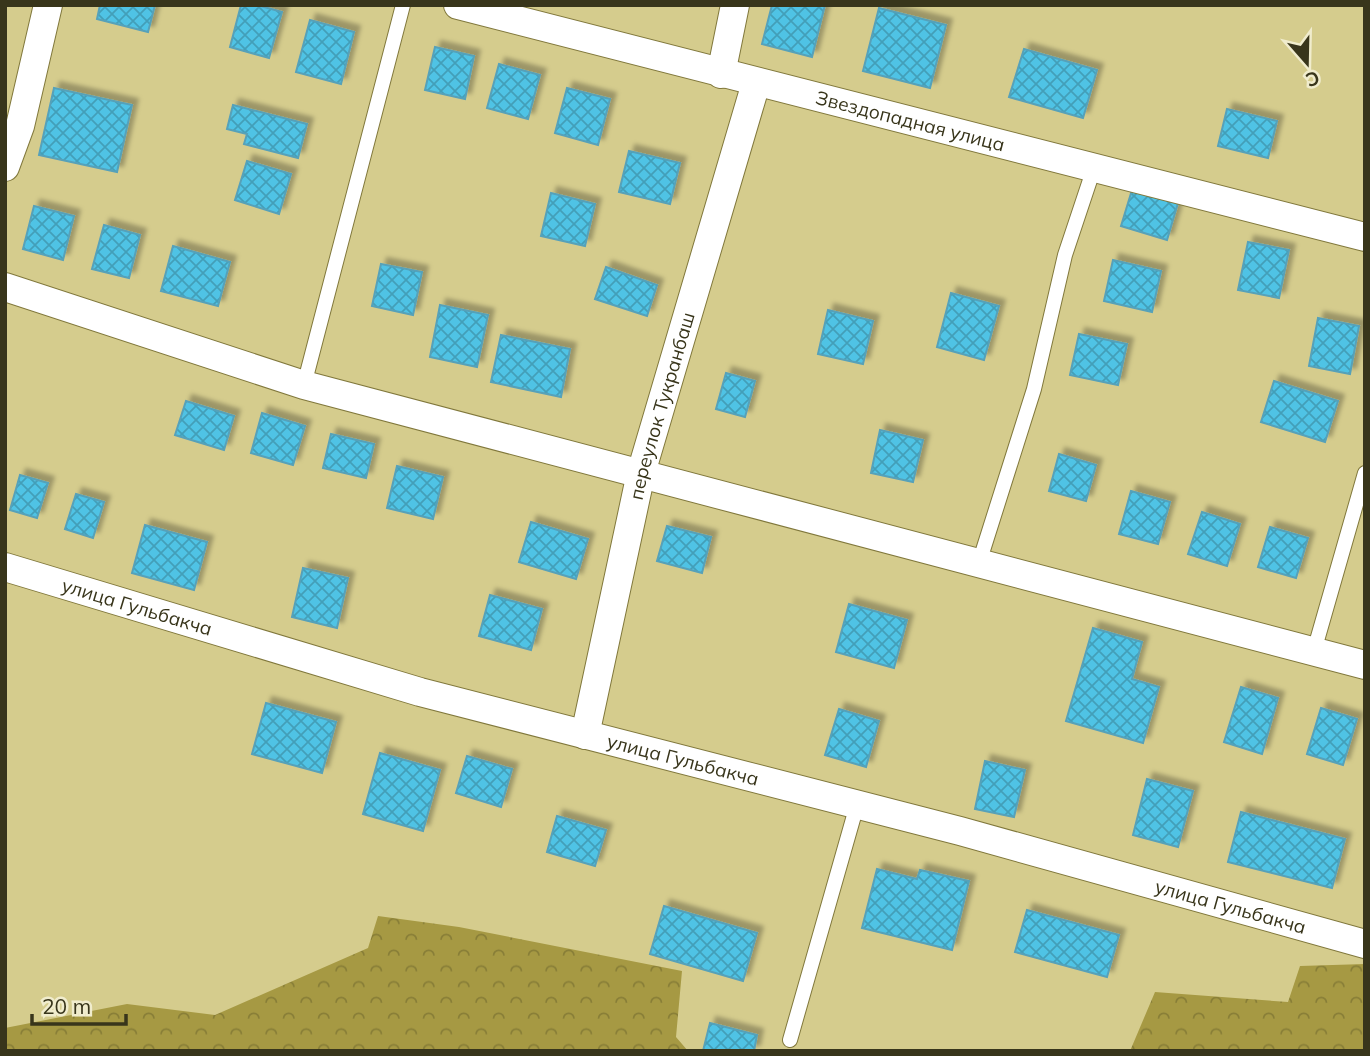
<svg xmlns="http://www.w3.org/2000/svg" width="1370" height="1056" font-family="Mulish,sans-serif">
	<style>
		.forest { fill: url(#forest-crowns) }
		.building { fill: url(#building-cross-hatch); stroke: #56a1b9; stroke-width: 2; filter: url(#shadow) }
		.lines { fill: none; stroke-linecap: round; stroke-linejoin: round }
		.lane-casing { stroke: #81783c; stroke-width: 16 }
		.street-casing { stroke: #81783c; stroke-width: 30 }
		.lane { stroke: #fff; stroke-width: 14 }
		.street { stroke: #fff; stroke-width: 28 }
		.labels { text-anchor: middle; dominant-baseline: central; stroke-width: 6; stroke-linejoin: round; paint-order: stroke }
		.street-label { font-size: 19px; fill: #38351b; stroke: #f0eccd }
	</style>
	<defs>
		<pattern id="forest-crowns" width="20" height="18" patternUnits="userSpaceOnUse" patternTransform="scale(1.75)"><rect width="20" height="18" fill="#a69943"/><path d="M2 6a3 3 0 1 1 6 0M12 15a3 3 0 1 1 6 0" fill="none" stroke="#887e37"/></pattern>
		<pattern id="building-cross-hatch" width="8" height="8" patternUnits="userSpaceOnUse" patternTransform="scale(1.75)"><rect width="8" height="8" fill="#50c3e5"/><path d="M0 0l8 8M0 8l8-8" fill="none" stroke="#439fb9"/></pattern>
		<filter id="shadow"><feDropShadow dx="6" dy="-6" stdDeviation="2" flood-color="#0004"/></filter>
	</defs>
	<rect width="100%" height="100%" fill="#d5cc8d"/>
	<!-- forest -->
	<g class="forest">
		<path d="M378,916L459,927L682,971L676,1037L688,1051H5V1028L127,1004L215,1015L368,948Z"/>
		<path d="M1365,964V1051H1130L1155,992L1288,1002L1300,966Z"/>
	</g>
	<!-- building -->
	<g class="building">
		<path d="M100,5H155L148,32L97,19Z"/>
		<path d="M241,5H257L282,12L269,58L230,47Z"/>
		<path d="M772,5H825L812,57L762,44Z"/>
		<path d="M879,8L946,25L930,88L863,71Z"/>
		<path d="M310,20L354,32L341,84L296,72Z"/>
		<path d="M435,47L474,56L465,99L425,90Z"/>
		<path d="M1024,49L1097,70L1083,118L1009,97Z"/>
		<path d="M499,64L540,75L528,119L487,108Z"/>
		<path d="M54,88L132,105L117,172L39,155Z"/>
		<path d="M567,88L610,99L598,145L555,133Z"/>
		<path d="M233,105L307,124L298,158L244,144L247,134L227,129Z"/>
		<path d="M1227,109L1277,121L1268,158L1218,146Z"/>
		<path d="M629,151L680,163L670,204L619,192Z"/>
		<path d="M247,161L291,174L279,214L235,200Z"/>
		<path d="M1132,190L1178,203L1167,240L1121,226Z"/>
		<path d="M551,193L595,204L585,246L541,236Z"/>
		<path d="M34,206L74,216L63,260L23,249Z"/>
		<path d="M104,225L140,235L129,278L92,269Z"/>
		<path d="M1248,242L1289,250L1279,298L1238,290Z"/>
		<path d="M173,246L230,262L218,306L161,291Z"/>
		<path d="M1113,260L1161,271L1152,312L1104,301Z"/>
		<path d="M381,264L422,272L413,315L372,306Z"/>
		<path d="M606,267L657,285L647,316L595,299Z"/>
		<path d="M951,293L999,306L984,360L937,347Z"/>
		<path d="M440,305L488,315L477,367L430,357Z"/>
		<path d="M828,310L873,321L863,364L818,354Z"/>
		<path d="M1318,318L1359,326L1350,374L1309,366Z"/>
		<path d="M1079,334L1127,344L1118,385L1070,375Z"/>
		<path d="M501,335L570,349L561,397L491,382Z"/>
		<path d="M726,373L755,381L745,417L716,409Z"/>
		<path d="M1274,381L1338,401L1325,442L1261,422Z"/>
		<path d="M186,401L234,416L224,450L175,435Z"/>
		<path d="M262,413L305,426L293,465L251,453Z"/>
		<path d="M880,430L923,440L913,482L871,473Z"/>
		<path d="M331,434L374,444L366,478L323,468Z"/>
		<path d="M1059,454L1096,465L1086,501L1049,491Z"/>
		<path d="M397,466L443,477L433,519L387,508Z"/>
		<path d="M20,475L48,483L37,518L10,510Z"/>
		<path d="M1131,491L1170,502L1158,544L1119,534Z"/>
		<path d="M76,494L104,502L93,538L65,529Z"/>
		<path d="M1202,512L1240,524L1227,566L1188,554Z"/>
		<path d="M531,522L588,539L576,579L519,562Z"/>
		<path d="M145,525L207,542L194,590L132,573Z"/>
		<path d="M667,526L711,537L702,573L657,561Z"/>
		<path d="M1270,527L1308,538L1296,578L1258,567Z"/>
		<path d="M303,568L348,578L337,628L292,617Z"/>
		<path d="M490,595L542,609L531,650L479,636Z"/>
		<path d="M849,604L907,620L894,668L836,652Z"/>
		<path d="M1093,628L1142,642L1132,679L1159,687L1143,743L1066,721Z"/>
		<path d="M1241,687L1278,698L1262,754L1224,742Z"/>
		<path d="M266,703L336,722L322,773L252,754Z"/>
		<path d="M1321,708L1357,719L1343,765L1307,754Z"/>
		<path d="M839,709L879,721L866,767L825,755Z"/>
		<path d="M380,753L440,770L423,831L363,814Z"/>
		<path d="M467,756L512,769L501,807L456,793Z"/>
		<path d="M985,761L1025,770L1014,817L975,809Z"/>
		<path d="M1147,779L1193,791L1178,847L1133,835Z"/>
		<path d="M1241,812L1345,839L1332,888L1228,862Z"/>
		<path d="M557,816L606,830L595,866L547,852Z"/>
		<path d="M877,869L917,879L920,870L969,881L952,950L862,928Z"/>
		<path d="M664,906L757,933L743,981L650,954Z"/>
		<path d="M1027,910L1119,935L1107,977L1015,952Z"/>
		<path d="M710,1023L757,1035L754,1051H703Z"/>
	</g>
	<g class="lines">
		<!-- lane casing -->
		<g class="lane-casing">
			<g id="lane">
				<path d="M304,385L403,5"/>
				<path d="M979,563L1034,389L1065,255L1094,168"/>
				<path d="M1314,651L1365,473"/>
				<path d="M790,1040L857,805"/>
			</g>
		</g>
		<!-- street casing -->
		<g class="street-casing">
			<g id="street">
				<path id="s1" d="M458,5L1365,237"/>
				<path d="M721,74L735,5"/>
				<path d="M5,167L20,126L48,5"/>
				<path d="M5,287L304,385L1365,665"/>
				<path id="s2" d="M5,567L420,692L960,831L1365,944"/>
				<path id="s3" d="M585,735L641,473L756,83"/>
			</g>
		</g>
		<!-- lane -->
		<use href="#lane" class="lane"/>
		<!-- street -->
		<use href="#street" class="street"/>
	</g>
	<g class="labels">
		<!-- street labels -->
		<g class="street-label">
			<text stroke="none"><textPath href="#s1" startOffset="467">Звездопадная улица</textPath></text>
			<text stroke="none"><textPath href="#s3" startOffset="338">переулок Тукранбаш</textPath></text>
			<text stroke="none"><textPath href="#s2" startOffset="138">улица Гульбакча</textPath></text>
			<text stroke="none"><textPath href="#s2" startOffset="705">улица Гульбакча</textPath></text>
			<text stroke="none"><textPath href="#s2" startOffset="1272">улица Гульбакча</textPath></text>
		</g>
	</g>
	<!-- border -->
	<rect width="1370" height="1056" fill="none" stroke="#38351b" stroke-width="14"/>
	<!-- north arrow -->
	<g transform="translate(1307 63) rotate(160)" stroke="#f0eccd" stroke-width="5" paint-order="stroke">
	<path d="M0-5L12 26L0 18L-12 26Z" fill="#38351b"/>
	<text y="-10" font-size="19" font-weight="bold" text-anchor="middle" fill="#38351b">С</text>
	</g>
	<!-- scale -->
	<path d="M32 1014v10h94v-10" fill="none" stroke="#38351b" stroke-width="3.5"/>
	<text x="42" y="1014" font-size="21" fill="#38351b" stroke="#f0eccd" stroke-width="5" paint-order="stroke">20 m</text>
</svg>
